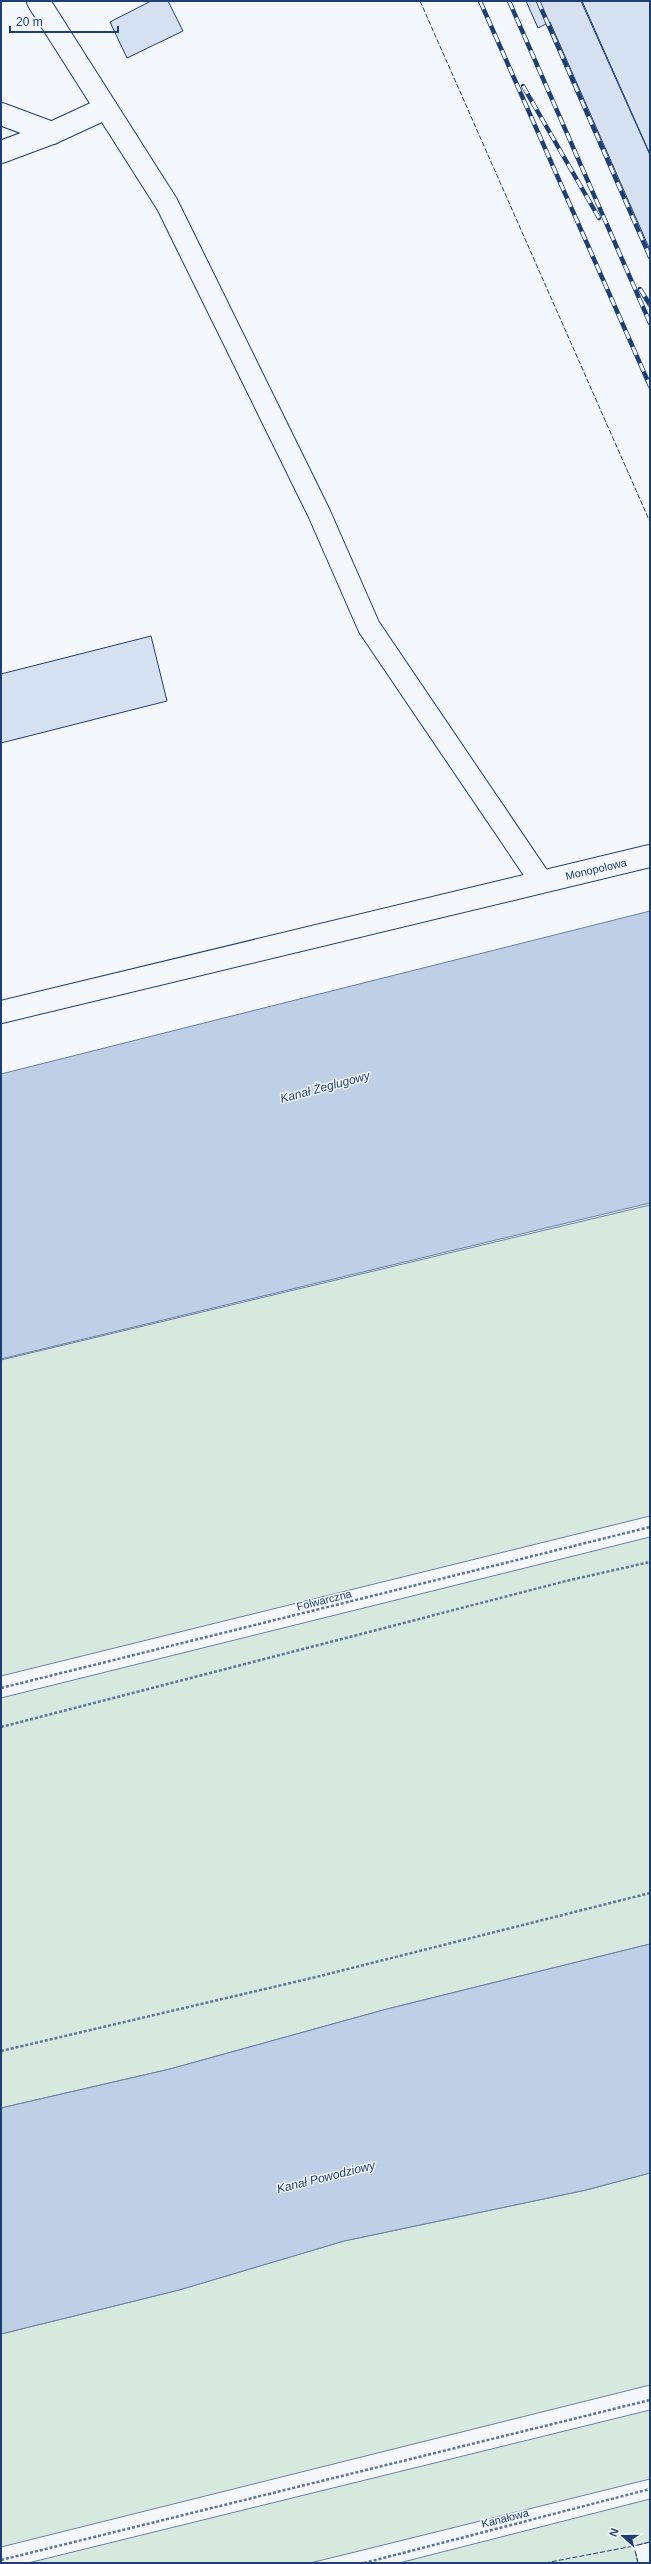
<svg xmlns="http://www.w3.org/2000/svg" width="651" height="2564" font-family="Helvetica,sans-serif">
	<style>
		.green { fill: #d7e8df; stroke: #687fa3 }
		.water { fill: #bed0e5; stroke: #687fa3 }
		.building { fill: #d5e0f0; stroke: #1d3f73 }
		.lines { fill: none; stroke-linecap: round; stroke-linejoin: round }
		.minor-casing { stroke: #1d3f73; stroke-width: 24 }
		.path { stroke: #5e769c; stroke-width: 2.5; stroke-dasharray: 3 2; stroke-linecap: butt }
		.minor { stroke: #f4f7fb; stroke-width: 22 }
		.rail-casing { stroke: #1d3f73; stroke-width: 4.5 }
		.rail { stroke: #f4f7fb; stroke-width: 3; stroke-dasharray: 9; stroke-linecap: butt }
		.fence { stroke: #1d3f73; stroke-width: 1; stroke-dasharray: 5 2; stroke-linecap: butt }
		.labels { text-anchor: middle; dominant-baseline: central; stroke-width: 3; stroke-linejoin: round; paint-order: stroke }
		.street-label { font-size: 11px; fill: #1d3f73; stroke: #f4f7fb }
		.water-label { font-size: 12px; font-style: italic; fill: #1d3f73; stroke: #f4f7fb }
	</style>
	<rect width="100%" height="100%" fill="#f4f7fb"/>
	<!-- green -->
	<g class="green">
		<path d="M650,1205V1516L1,1676V1360Z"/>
		<path d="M650,1537V1944L387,2009L170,2069L1,2108V1698Z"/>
		<path d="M650,2173V2385L1,2547V2334L179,2290L344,2241L586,2190Z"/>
		<path d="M650,2410V2479L355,2552L310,2563H28Z"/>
		<path d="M650,2499V2542L634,2546L638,2563H399Z"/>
	</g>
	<!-- water -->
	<g class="water">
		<path d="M650,911V1203L1,1359V1074Z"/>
		<path d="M650,1944V2173L586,2190L344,2241L179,2290L1,2334V2108L170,2069L387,2009Z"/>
	</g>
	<!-- building -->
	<g class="building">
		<path d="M151,1H168L183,31L127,58L110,22Z"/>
		<path d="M526,1H581L650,155V250L550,22L538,28Z"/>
		<path d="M582,1H650V154Z"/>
		<path d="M151,636L167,701L1,743V674Z"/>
	</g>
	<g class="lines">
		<!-- minor casing -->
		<g class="minor-casing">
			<g id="minor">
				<path d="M38,1L167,204L319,513L369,627L541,881"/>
				<path d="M1,114L52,133"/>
				<path d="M1,152L52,133L106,108"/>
				<path d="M1,1012L650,856"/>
			</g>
		</g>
		<!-- path -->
		<g class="path">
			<path d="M1,1688L650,1527"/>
			<path d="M1,1727L566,1581L650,1562"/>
			<path d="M1,2051L316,1977L650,1893"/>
			<path d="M1,2560L650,2400"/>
			<path d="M364,2563L650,2489"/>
		</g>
		<!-- minor -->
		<use href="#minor" class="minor"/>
		<!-- rail casing -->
		<g class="rail-casing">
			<g id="rail">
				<path d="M480,1L650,386"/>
				<path d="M509,1L650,323"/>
				<path d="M538,1L650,257"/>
				<path d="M523,86L599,218"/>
				<path d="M640,289L650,305"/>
			</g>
		</g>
		<!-- rail -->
		<use href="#rail" class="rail"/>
		<!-- fence -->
		<g class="fence">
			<path d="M420,1L650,522"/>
			<path d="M545,2563L634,2546"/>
			<path d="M638,2563L634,2546L650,2542"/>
		</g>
	</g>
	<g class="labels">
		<!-- street labels -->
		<g class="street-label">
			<text transform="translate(596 869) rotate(-13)">Monopolowa</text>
			<text transform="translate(324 1600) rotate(-14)">Folwarczna</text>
			<text transform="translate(505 2518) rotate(-14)">Kanałowa</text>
		</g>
		<!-- water labels -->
		<g class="water-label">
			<text transform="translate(325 1087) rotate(-15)">Kanał Żeglugowy</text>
			<text transform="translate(326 2177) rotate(-14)">Kanał Powodziowy</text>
		</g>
	</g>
	<!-- border -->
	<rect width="651" height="2564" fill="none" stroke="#1d3f73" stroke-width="4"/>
	<!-- north arrow -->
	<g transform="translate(623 2536) rotate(291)" stroke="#f4f7fb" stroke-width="3" paint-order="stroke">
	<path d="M0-3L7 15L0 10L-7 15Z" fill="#1d3f73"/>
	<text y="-6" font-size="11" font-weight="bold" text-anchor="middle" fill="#1d3f73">N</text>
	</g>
	<!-- scale -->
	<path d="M10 26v6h108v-6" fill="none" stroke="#1d3f73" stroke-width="2"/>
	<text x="16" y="26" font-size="12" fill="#1d3f73" stroke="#f4f7fb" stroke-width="3" paint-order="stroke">20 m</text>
</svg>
